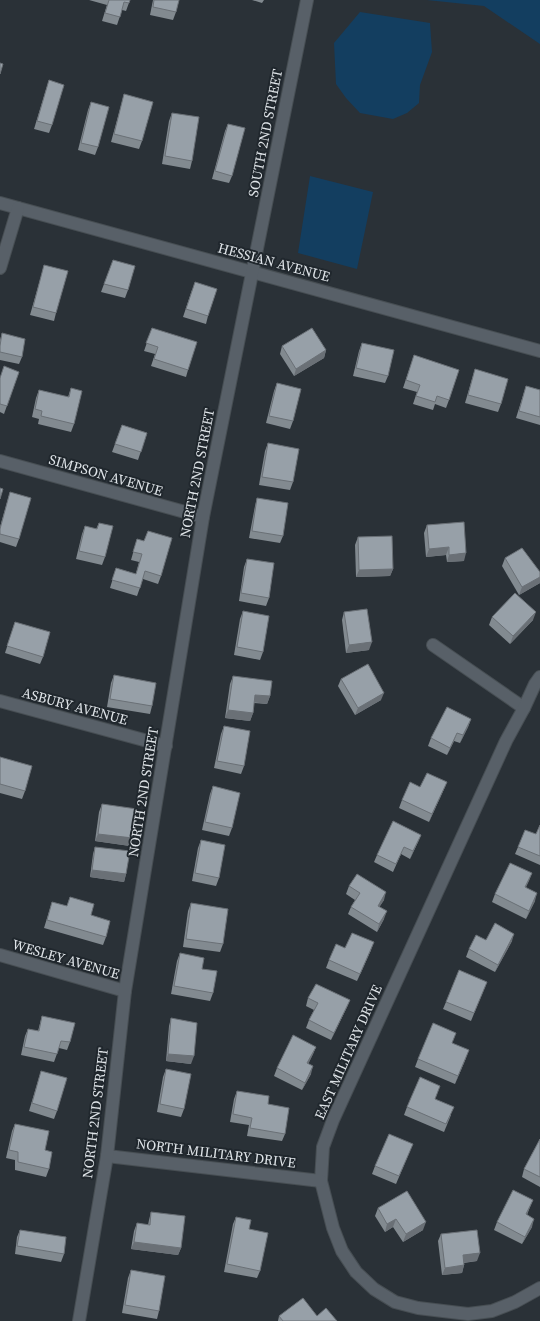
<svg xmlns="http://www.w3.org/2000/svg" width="540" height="1321" font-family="'Source Serif 4',serif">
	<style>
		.green { fill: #133e60 }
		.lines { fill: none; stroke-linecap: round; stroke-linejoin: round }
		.minor-casing { stroke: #474e53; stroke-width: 14 }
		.minor { stroke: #586068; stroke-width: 12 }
		.wall { fill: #828a90 }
		.shaded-wall { fill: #6a7076 }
		.building { fill: #97a0a8; stroke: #6a7076 }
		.labels { text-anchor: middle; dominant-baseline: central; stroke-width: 4; stroke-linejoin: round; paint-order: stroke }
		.street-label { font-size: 14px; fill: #dfe4e8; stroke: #20272d }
	</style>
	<rect width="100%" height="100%" fill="#2a3137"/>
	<!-- green -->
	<g class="green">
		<path d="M427,0H540V44L484,6Z"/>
		<path d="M360,12L430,23L432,52L420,85L419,103L407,113L393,119L360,113L346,98L336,84L334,43Z"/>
		<path d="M310,176L373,192L357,269L298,253Z"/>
	</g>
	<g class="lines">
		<!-- minor casing -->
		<g class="minor-casing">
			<g id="minor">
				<path d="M0,203L540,351"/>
				<path d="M0,268L18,208"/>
				<path d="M0,461L203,517"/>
				<path d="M433,645L524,708"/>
				<path d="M540,677L535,684L524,708L506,741L333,1120L323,1147L321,1181L333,1228L342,1251L356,1272L374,1289L395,1302L418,1308L468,1314L492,1311L515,1302L540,1288"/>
				<path d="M0,701L166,746"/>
				<path d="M0,955L125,991"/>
				<path d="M107,1156L321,1181"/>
				<path d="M79,1321L107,1156L125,991L203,517L307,0"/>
			</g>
		</g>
		<!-- minor -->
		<use href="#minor" class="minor"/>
	</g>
	<!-- wall -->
	<g class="wall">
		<path d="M89,0H130L126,11L122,10L117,25L102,21L107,5Z"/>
		<path d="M153,0H179L176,12L173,20L150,15Z"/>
		<path d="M252,0H264L262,3Z"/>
		<path d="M49,80L52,125L49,133L34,129Z"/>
		<path d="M124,94L142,141L139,149L111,142L122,102Z"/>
		<path d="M91,102L98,147L95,155L78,150L88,110Z"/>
		<path d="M172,113L192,161L190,169L162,164L169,121Z"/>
		<path d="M228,124L232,176L229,183L212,179L225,131Z"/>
		<path d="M44,265L56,313L54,321L30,315L42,273Z"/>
		<path d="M104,284L128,290L125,298L101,292Z"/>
		<path d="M192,290L208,316L206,324L183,317Z"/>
		<path d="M152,328L188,370L186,377L151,366L155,354L144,351Z"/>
		<path d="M2,333L22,357L19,364L0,360V340Z"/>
		<path d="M362,343L388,376L385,383L353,376L359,351Z"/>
		<path d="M282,346L326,350L324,358L294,376L280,354Z"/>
		<path d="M414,355L449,400L446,408L435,404L433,410L413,404L417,392L403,388Z"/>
		<path d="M475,369L501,404L498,412L465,403Z"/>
		<path d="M19,372L4,414L0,412V378Z"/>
		<path d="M277,383L293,421L290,429L266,423L274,391Z"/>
		<path d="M526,386L540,390V425L516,418Z"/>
		<path d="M71,388L74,424L71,432L38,424L39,419L32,417L36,398L39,390L68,397Z"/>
		<path d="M122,425L147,433L138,460L112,452Z"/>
		<path d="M268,443L293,482L290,490L259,485L265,451Z"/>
		<path d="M10,492L19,539L16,547L0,542V527Z"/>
		<path d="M257,498L283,536L280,543L249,538L255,506Z"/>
		<path d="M99,523L105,557L102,565L76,559L82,534L85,526L96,529Z"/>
		<path d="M427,525L464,561L447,562L446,555L426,557L424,533Z"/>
		<path d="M148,531L161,576L158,584L143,579L137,596L110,588L116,568L136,574L139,562L131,560L137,539L144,541Z"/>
		<path d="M358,537L393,569L390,576L356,577L355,545Z"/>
		<path d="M505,558L540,572V583L519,595L502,566Z"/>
		<path d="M247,559L269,598L266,606L239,601L244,567Z"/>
		<path d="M243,611L263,652L260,660L234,655L240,619Z"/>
		<path d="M344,612L369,650L346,653L342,620Z"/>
		<path d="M492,617L533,620L510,644L489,625Z"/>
		<path d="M15,622L43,657L40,664L5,653Z"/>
		<path d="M114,675L152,706L150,714L107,707L111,683Z"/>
		<path d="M233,676L270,696L267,704L254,703L253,713L250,721L225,718L230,684Z"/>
		<path d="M341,679L381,700L355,715L338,686Z"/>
		<path d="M471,719L468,727L460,743L454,741L447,755L428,746L431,738Z"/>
		<path d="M224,726L244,766L241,774L214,768L221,734Z"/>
		<path d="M0,757L25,791L22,799L0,793Z"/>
		<path d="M447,782L444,789L429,822L399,808L402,800Z"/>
		<path d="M213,786L232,828L229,836L202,830L210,794Z"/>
		<path d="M102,804L130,846L95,841L99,812Z"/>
		<path d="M540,825V865L515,854L518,847L536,834Z"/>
		<path d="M421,835L418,842L410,859L401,854L393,872L374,862L377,855Z"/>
		<path d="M201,840L219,878L216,886L192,881L198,848Z"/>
		<path d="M95,847L126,874L124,882L90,877L93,854Z"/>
		<path d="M532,873L526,887L535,901L526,919L492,902L495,894Z"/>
		<path d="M349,886L384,900L379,907L384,919L377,932L348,914L351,907L355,900L346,894Z"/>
		<path d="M70,897L91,915L106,937L103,945L44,928L52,902L67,906Z"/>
		<path d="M191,903L223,944L220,952L183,947L188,911Z"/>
		<path d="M486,940L512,941L495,972L466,957L469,949Z"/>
		<path d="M345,948L371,950L357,981L326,968L329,960Z"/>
		<path d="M180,953L202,969L213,993L210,1001L171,994L177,961Z"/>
		<path d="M487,982L471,1021L443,1009L446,1002Z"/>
		<path d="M308,998L350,1000L347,1007L331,1040L306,1028L309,1020L314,1010L306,1006Z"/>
		<path d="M42,1016L70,1042L67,1050L59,1048L54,1062L21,1055L25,1036L28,1029L38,1031Z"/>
		<path d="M171,1018L191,1064L166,1061L169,1026Z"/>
		<path d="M452,1043L466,1058L455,1084L415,1067L418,1059Z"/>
		<path d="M316,1047L313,1054L308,1064L311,1074L302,1090L274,1076L277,1068Z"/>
		<path d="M166,1069L184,1109L181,1117L157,1112L163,1077Z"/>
		<path d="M41,1071L57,1111L54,1119L29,1111Z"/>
		<path d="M237,1091L285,1134L282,1141L247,1136L249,1125L230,1122L234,1099Z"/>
		<path d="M435,1099L451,1115L444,1132L404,1115L407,1107Z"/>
		<path d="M15,1124L45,1150L49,1169L46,1177L15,1170V1160L6,1158L12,1131Z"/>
		<path d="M540,1139V1187L522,1177L524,1169Z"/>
		<path d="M410,1151L396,1184L372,1174L375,1166Z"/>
		<path d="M533,1200L530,1207L527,1215L532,1227L522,1244L494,1230L497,1222Z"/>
		<path d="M378,1208L423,1230L403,1242L393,1227L385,1232L375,1216Z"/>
		<path d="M151,1212L181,1248L178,1255L131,1249L134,1231L137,1223L148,1225L149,1220Z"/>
		<path d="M236,1217L249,1229L260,1271L257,1278L224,1272L233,1224Z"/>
		<path d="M20,1230L64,1254L61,1262L15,1254L17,1237Z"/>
		<path d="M441,1234L477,1261L464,1263V1265L462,1273L442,1275L438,1241Z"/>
		<path d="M131,1270L159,1311L157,1319L122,1313L128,1278Z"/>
		<path d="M279,1316H317L337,1321H278Z"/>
	</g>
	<!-- shaded-wall -->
	<g class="shaded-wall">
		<path d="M326,350L324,358L294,376L296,369Z"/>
		<path d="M449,547L446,555L426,557L429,549Z"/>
		<path d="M466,553L464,561L447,562L449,555Z"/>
		<path d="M393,569L390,576L356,577L359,570Z"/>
		<path d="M540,577V583L519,595L522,587Z"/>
		<path d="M536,612L533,620L510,644L513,636Z"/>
		<path d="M372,642L369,650L346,653L349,645Z"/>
		<path d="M384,693L381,700L355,715L358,708Z"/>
		<path d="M255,695L270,696L267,704L252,702Z"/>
		<path d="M228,710L253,713L250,721L225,718Z"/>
		<path d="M471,719L468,727L460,743L463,735Z"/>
		<path d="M457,733L454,741L447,755L450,748Z"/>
		<path d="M447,782L444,789L429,822L432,814Z"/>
		<path d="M98,834L133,838L130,846L95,841Z"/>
		<path d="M421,835L418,842L410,859L413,851Z"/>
		<path d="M92,870L126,874L124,882L90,877Z"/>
		<path d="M532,873L529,881L522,895L525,887Z"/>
		<path d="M386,892L384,900L375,914L378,906Z"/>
		<path d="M537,893L535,901L526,919L529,911Z"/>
		<path d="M387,911L384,919L377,932L379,924Z"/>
		<path d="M514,934L512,941L495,972L498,965Z"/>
		<path d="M374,942L371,950L357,981L360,974Z"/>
		<path d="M350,1000L347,1007L331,1040L334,1033Z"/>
		<path d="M316,1047L313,1054L305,1071L307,1063Z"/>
		<path d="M469,1050L466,1058L455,1084L458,1076Z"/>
		<path d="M168,1054L194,1056L191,1064L166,1061Z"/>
		<path d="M313,1066L311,1074L302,1090L305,1083Z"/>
		<path d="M533,1200L530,1207L523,1222L526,1214Z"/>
		<path d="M396,1219L393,1227L385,1232L387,1224Z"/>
		<path d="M534,1219L532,1227L522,1244L525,1237Z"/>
		<path d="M426,1222L423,1230L403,1242L406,1234Z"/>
		<path d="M134,1242L181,1248L178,1255L131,1249Z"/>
		<path d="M480,1253L477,1261L460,1263L463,1255Z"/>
		<path d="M464,1265L462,1273L442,1275L445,1268Z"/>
	</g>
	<!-- building -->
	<g class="building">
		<path d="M109,0H130L129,3L124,2L120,17L105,13Z"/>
		<path d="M154,0H179L176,12L153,7Z"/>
		<path d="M0,63L3,64L0,74Z"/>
		<path d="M49,80L64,85L52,125L37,121Z"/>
		<path d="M124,94L153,102L142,141L114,134Z"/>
		<path d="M91,102L109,107L98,147L81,143Z"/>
		<path d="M172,113L199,117L192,161L165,156Z"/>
		<path d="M228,124L245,128L232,176L215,171Z"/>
		<path d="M113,260L135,266L128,290L104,284Z"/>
		<path d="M44,265L68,271L56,313L33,307Z"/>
		<path d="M195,282L217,289L208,316L186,309Z"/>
		<path d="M152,328L197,342L188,370L154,359L158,347L146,343Z"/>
		<path d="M312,328L326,350L296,369L282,346Z"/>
		<path d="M2,333L25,339L22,357L0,352V346Z"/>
		<path d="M362,343L394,350L388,376L356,368Z"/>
		<path d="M414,355L459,370L449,400L437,396L435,402L416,396L420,385L406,380Z"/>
		<path d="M4,366L19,372L7,406L0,404V378Z"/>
		<path d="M475,369L508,379L501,404L468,395Z"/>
		<path d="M277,383L301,389L293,421L269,416Z"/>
		<path d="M526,386L540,390V417L519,411Z"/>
		<path d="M71,388L82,391L74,424L41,416L42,411L35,409L39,390L69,397Z"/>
		<path d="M122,425L147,433L141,452L115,444Z"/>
		<path d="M268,443L299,449L293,482L262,477Z"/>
		<path d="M0,488L3,489L0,499Z"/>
		<path d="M10,492L31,498L19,539L0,534V529Z"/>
		<path d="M257,498L288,503L283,536L252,531Z"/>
		<path d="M464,522L466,553L449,555V547L429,549L427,525Z"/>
		<path d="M99,523L113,526L105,557L79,551L85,526L97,529Z"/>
		<path d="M148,531L172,538L161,576L145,571L140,588L112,580L116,568L136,574L142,554L133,552L137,539L144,541Z"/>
		<path d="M392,536L393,569L359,570L358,537Z"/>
		<path d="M522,548L540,572V577L522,587L505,558Z"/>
		<path d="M247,559L274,563L269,598L241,593Z"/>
		<path d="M515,593L536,612L513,636L492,617Z"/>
		<path d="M367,609L372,642L349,645L344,612Z"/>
		<path d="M243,611L269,616L263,652L237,647Z"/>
		<path d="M15,622L50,632L43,657L7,646Z"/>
		<path d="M368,664L384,693L358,708L341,679Z"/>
		<path d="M114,675L156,683L152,706L110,699Z"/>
		<path d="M233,676L272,681L270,696L255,695L253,713L228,710Z"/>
		<path d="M447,707L471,719L463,735L457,733L450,748L431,738Z"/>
		<path d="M224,726L250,731L244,766L217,761Z"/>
		<path d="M0,757L32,766L25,791L0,784Z"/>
		<path d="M427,773L447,782L432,814L402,800L410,782L420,787Z"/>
		<path d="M213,786L240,793L232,828L205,822Z"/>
		<path d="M102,804L137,809L133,838L98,834Z"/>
		<path d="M393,821L421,835L413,851L404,847L396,864L377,855Z"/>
		<path d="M540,825V856L518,847L525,830L536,834Z"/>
		<path d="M201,840L225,845L219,878L195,873Z"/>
		<path d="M95,847L130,851L126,874L92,870Z"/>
		<path d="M510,863L532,873L525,887L537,893L529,911L495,894Z"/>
		<path d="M357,874L386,892L378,906L387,911L379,924L351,907L360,893L349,886Z"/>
		<path d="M70,897L94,904L91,915L110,921L106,937L47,920L52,902L67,906Z"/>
		<path d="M191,903L228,909L223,944L186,939Z"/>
		<path d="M495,923L514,934L498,965L469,949L476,935L486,940Z"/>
		<path d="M352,933L374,942L360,974L329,960L336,944L345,948Z"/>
		<path d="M180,953L204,958L202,969L217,971L213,993L174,986Z"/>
		<path d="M459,970L487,982L474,1013L446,1002Z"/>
		<path d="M316,984L350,1000L334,1033L309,1020L318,1003L308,998Z"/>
		<path d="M42,1016L75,1023L70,1042L61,1041L57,1054L24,1047L28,1029L39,1031Z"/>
		<path d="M171,1018L197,1023L194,1056L168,1054Z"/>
		<path d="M433,1023L456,1033L452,1043L469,1050L458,1076L418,1059Z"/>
		<path d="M293,1035L316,1047L307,1063L313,1066L305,1083L277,1068Z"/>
		<path d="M166,1069L191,1074L184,1109L160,1104Z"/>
		<path d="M41,1071L67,1078L57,1111L32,1103Z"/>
		<path d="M420,1077L440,1086L435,1099L454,1107L446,1124L407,1107Z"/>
		<path d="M237,1091L269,1096L268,1104L289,1108L285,1134L250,1128L252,1118L233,1114Z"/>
		<path d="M15,1124L49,1131L45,1150L52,1152L49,1169L18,1162V1152L9,1150Z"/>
		<path d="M389,1134L413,1144L399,1176L375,1166Z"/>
		<path d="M540,1139V1177L524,1169Z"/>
		<path d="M513,1190L533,1200L526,1214L534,1219L525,1237L497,1222Z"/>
		<path d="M407,1191L426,1222L406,1234L396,1219L387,1224L378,1208Z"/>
		<path d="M151,1212L185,1216L181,1248L134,1242L137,1223L150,1225Z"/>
		<path d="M236,1217L251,1220L249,1229L268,1233L260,1271L227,1264Z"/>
		<path d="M20,1230L66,1237L64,1254L17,1246Z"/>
		<path d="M477,1230L480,1253L463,1255L464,1265L445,1268L441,1234Z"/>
		<path d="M131,1270L165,1276L159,1311L125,1305Z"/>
		<path d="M303,1298L317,1316L326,1308L337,1321H283L279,1316Z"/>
	</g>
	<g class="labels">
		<!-- street labels -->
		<g class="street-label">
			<text transform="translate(265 133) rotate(-79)">SOUTH 2ND STREET</text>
			<text transform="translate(274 262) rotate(15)">HESSIAN AVENUE</text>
			<text transform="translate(197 473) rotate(-79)">NORTH 2ND STREET</text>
			<text transform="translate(106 475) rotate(16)">SIMPSON AVENUE</text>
			<text transform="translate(75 706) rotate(15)">ASBURY AVENUE</text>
			<text transform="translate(143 792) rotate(-81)">NORTH 2ND STREET</text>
			<text transform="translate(66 959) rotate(16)">WESLEY AVENUE</text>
			<text transform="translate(348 1052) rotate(-66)">EAST MILITARY DRIVE</text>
			<text transform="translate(95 1113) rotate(-83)">NORTH 2ND STREET</text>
			<text transform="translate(216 1153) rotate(7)">NORTH MILITARY DRIVE</text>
		</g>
	</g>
</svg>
